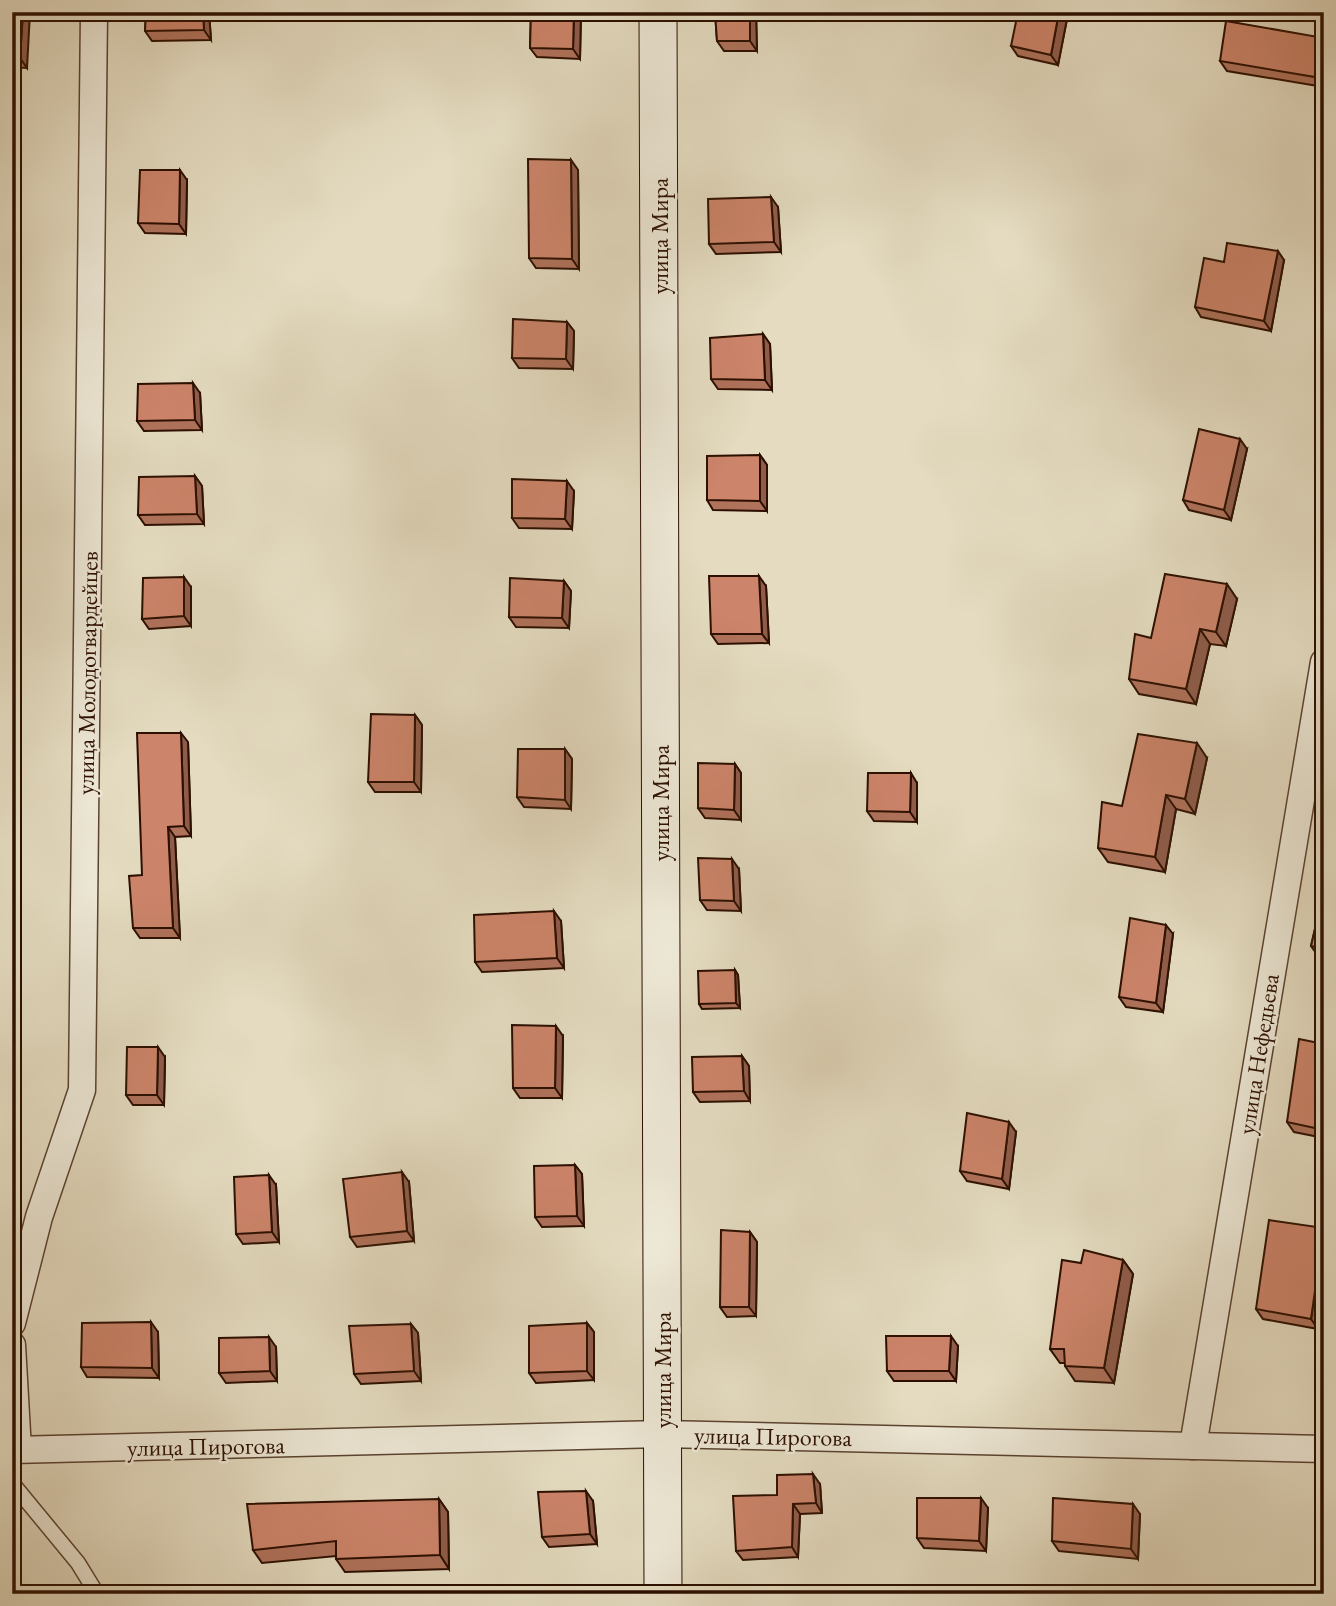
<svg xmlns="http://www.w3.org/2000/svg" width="1336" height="1606" font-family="'EB Garamond',serif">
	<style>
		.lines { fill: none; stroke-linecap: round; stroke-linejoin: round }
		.lane-casing { stroke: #5a4230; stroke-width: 17 }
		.street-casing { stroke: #5a4230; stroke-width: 29 }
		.secondary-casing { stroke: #2c0f00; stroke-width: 39 }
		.lane { stroke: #ede8d6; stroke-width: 14 }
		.street { stroke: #ede8d6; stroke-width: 26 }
		.secondary { stroke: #ede8d6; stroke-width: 37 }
		.wall { fill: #af725b; stroke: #2c0f00; stroke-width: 2 }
		.shaded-wall { fill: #8f5c4a; stroke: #2c0f00; stroke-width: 2 }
		.building { fill: #cc846a; stroke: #2c0f00; stroke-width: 2 }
		.labels { text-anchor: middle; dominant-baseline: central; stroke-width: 5; stroke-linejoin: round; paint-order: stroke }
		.street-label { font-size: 24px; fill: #2c0f00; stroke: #ede8d6 }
	</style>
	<rect width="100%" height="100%" fill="#e4dbc0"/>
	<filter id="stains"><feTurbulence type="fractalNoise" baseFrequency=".00286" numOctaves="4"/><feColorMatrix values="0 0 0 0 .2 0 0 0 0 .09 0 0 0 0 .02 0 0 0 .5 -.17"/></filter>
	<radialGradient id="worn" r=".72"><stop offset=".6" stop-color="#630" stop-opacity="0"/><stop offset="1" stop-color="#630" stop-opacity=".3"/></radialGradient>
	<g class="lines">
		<!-- lane casing -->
		<g class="lane-casing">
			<path id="lane" d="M12,1483L78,1563L97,1594"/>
		</g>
		<!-- street casing -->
		<g class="street-casing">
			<g id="street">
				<path d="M12,1323L39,1217L82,1090L94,12"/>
				<path d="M12,1345L18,1450"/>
				<path d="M1193,1446L1324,662"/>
				<path d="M12,1450L662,1434L1324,1449"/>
			</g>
		</g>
		<!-- secondary casing -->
		<g class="secondary-casing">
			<path id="secondary" d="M658,12L663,1594"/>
		</g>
		<!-- lane -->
		<use href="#lane" class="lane"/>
		<!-- street -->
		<use href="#street" class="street"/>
		<!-- secondary -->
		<use href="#secondary" class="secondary"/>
	</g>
	<!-- wall -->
	<g class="wall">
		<path d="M12,12L27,68L12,67Z"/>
		<path d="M146,12H209L211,40L152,41L145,31Z"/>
		<path d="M531,12H581L580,59L537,57L530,48Z"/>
		<path d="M715,12H756L757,51H724L717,41Z"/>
		<path d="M1067,19L1058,65L1018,56L1011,46Z"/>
		<path d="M1324,38V87L1227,71L1220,61Z"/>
		<path d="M571,160L578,170L579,269L536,268L529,258Z"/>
		<path d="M187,180L186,234L145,233L138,223Z"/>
		<path d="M778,207L781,252L716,254L709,244Z"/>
		<path d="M1284,260L1271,331L1201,317L1195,307L1224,262Z"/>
		<path d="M567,322L574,331L573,369L519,368L512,358Z"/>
		<path d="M763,334L770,344L772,390L718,389L711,379Z"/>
		<path d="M200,393L202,430L144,431L137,421Z"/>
		<path d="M1247,449L1231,520L1189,510L1183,500Z"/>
		<path d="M760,455L767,465V511L713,510L707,500Z"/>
		<path d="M195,476L202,486L204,524L145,525L138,515Z"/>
		<path d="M574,491L572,529L519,528L512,518Z"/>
		<path d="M564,581L571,591L569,628L516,627L509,617Z"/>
		<path d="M766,586L769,643L718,644L711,634Z"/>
		<path d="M191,587V626L149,629L142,619Z"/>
		<path d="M1237,599L1226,646L1210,644L1196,704L1139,694L1129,679L1151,638Z"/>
		<path d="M415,715L422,725L421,792H375L368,782Z"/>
		<path d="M188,742L191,836L175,837L180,938H140L133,928L142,875Z"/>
		<path d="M565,749L572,759L571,809L524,807L517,797Z"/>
		<path d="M1207,758L1195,814L1176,809L1165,872L1108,862L1098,848L1122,806Z"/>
		<path d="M735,764L741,773V820L705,818L698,808Z"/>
		<path d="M917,783V822L874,821L867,811Z"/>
		<path d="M739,869L741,911L707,910L700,900Z"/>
		<path d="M1324,890V961L1321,960L1311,946Z"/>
		<path d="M561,921L564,968L482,972L475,962Z"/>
		<path d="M1173,934L1163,1012L1126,1007L1119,997Z"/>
		<path d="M735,970L738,975L740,1008L702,1009L699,1004Z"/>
		<path d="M563,1036L562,1098H520L513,1088Z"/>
		<path d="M1324,1044V1138L1294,1132L1287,1122Z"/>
		<path d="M742,1056L749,1066L750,1101L700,1102L693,1092Z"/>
		<path d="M165,1057L164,1105H133L126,1095Z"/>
		<path d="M1016,1132L1009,1189L967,1181L960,1171Z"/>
		<path d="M575,1165L582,1174L584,1226L542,1227L535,1217Z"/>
		<path d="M409,1182L414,1241L357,1247L350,1237Z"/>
		<path d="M276,1185L279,1242L243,1244L236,1234Z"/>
		<path d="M1324,1228V1289L1318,1329L1263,1319L1256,1309Z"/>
		<path d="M750,1232L757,1242L756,1316L727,1317L720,1307Z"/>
		<path d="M1123,1260L1133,1274L1114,1383L1075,1381L1065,1366V1363H1060L1050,1349L1081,1263Z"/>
		<path d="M587,1323L594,1332V1380L536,1383L529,1373Z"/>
		<path d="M411,1324L418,1333L421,1381L361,1384L354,1374Z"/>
		<path d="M158,1332L159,1378L87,1377L81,1367Z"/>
		<path d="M958,1346L956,1381H894L887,1371Z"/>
		<path d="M276,1347L277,1381L226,1383L219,1373Z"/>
		<path d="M820,1484L822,1513L800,1514L798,1557L743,1560L736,1551L777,1495Z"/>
		<path d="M439,1499L448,1512L449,1569L345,1572L336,1559V1556L262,1563L253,1550Z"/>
		<path d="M593,1501L597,1544L549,1547L542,1537Z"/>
		<path d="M988,1508L986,1551L924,1548L917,1538Z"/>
		<path d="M1140,1514L1138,1559L1059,1551L1052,1541Z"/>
	</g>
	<!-- shaded-wall -->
	<g class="shaded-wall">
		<path d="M23,12H30L27,68L20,58Z"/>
		<path d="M203,12H209L211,40L204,30Z"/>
		<path d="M574,12H581L580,59L573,49Z"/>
		<path d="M750,12H756L757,51L750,41Z"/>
		<path d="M1059,12H1062L1067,19L1058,65L1051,55Z"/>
		<path d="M571,160L578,170L579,269L572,259Z"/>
		<path d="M180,170L187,180L186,234L179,224Z"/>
		<path d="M12,179L16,184L12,206Z"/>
		<path d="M771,197L778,207L781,252L774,242Z"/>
		<path d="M1278,251L1284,260L1271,331L1264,321Z"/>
		<path d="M567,322L574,331L573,369L566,359Z"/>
		<path d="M763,334L770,344L772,390L765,380Z"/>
		<path d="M193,383L200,393L202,430L195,420Z"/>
		<path d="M1240,439L1247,449L1231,520L1224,510Z"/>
		<path d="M760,455L767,465V511L760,501Z"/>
		<path d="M195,476L202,486L204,524L197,514Z"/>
		<path d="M567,481L574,491L572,529L565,519Z"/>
		<path d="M759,576L766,586L769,643L762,634Z"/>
		<path d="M184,577L191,587V626L184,616Z"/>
		<path d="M564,581L571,591L569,628L562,618Z"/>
		<path d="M1227,584L1237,599L1226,646L1216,632Z"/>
		<path d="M1200,629L1210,644L1196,704L1186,689Z"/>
		<path d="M415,715L422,725L421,792L414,782Z"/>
		<path d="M181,733L188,742L191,836L184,826Z"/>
		<path d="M1197,743L1207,758L1195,814L1185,799Z"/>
		<path d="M565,749L572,759L571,809L565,800Z"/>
		<path d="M735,764L741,773V820L734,810Z"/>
		<path d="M911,773L917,783V822L910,812Z"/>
		<path d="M1166,795L1176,809L1165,872L1155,857Z"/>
		<path d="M168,827L175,837L180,938L173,928Z"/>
		<path d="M732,859L739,869L741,911L734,901Z"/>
		<path d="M554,911L561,921L564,968L557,958Z"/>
		<path d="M1166,925L1173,934L1163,1012L1156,1003Z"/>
		<path d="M735,970L738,975L740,1008L736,1003Z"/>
		<path d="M556,1026L563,1036L562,1098L555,1088Z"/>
		<path d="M158,1047L165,1057L164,1105L157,1095Z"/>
		<path d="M742,1056L749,1066L750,1101L744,1091Z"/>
		<path d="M1009,1122L1016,1132L1009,1189L1002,1179Z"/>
		<path d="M575,1165L582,1174L584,1226L577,1216Z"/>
		<path d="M402,1172L409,1182L414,1241L407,1231Z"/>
		<path d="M269,1175L276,1185L279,1242L272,1232Z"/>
		<path d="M1324,1228V1289L1318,1329L1311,1319Z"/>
		<path d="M750,1232L757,1242L756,1316L749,1307Z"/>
		<path d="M1123,1260L1133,1274L1114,1383L1104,1368Z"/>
		<path d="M151,1322L158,1332L159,1378L152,1368Z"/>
		<path d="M587,1323L594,1332V1380L587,1371Z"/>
		<path d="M411,1324L418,1333L421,1381L414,1371Z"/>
		<path d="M951,1336L958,1346L956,1381L949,1371Z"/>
		<path d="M269,1337L276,1347L277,1381L270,1371Z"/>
		<path d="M813,1474L820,1484L822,1513L816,1503Z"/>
		<path d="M586,1491L593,1501L597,1544L590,1534Z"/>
		<path d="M981,1498L988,1508L986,1551L979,1541Z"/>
		<path d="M439,1499L448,1512L449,1569L440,1555Z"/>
		<path d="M793,1504L800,1514L798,1557L792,1547Z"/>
		<path d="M1133,1504L1140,1514L1138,1559L1131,1549Z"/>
	</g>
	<!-- building -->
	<g class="building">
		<path d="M12,12H23L20,58L12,57Z"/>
		<path d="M146,12H203L204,30L145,31Z"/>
		<path d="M531,12H574L573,49L530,48Z"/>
		<path d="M715,12H750V41H717Z"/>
		<path d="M1018,12H1059L1051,55L1011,46Z"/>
		<path d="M1226,21L1324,38V67L1321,78L1220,61Z"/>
		<path d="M528,159L571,160L572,259L529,258Z"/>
		<path d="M140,170H180L179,224L138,223Z"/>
		<path d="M771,197L774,242L709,244L708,199Z"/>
		<path d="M1227,243L1278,251L1264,321L1195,307L1204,258L1224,262Z"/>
		<path d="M513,319L567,322L566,359L512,358Z"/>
		<path d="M763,334L765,380L711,379L710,338Z"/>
		<path d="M193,383L195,420L137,421L138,384Z"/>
		<path d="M1199,429L1240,439L1224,510L1183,500Z"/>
		<path d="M760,455V501L707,500V456Z"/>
		<path d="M195,476L197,514L138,515L139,477Z"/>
		<path d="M512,479L567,481L565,519L512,518Z"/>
		<path d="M1165,574L1227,584L1216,632L1200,629L1186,689L1129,679L1135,634L1151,638Z"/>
		<path d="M709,576H759L762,634H711Z"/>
		<path d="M184,577V616L142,619L143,578Z"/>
		<path d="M510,578L564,581L562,618L509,617Z"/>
		<path d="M371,714L415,715L414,782H368Z"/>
		<path d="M137,733H181L184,826L168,827L173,928H133L129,876L142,875Z"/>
		<path d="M1138,734L1197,743L1185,799L1166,795L1155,857L1098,848L1102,802L1122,806Z"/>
		<path d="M518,749H565V800L517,797Z"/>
		<path d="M698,763L735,764L734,810L698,808Z"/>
		<path d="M868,773H911L910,812L867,811Z"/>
		<path d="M698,858L732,859L734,901L700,900Z"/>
		<path d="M1324,890V949L1311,946Z"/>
		<path d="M554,911L557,958L475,962L474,915Z"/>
		<path d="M1130,918L1166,925L1156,1003L1119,997Z"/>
		<path d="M735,970L736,1003L699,1004L698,971Z"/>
		<path d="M512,1025L556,1026L555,1088H513Z"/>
		<path d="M1299,1039L1324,1044V1130L1287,1122Z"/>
		<path d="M127,1047H158L157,1095H126Z"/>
		<path d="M742,1056L744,1091L693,1092L692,1057Z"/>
		<path d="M967,1113L1009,1122L1002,1179L960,1171Z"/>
		<path d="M575,1165L577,1216L535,1217L534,1166Z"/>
		<path d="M402,1172L407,1231L350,1237L343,1179Z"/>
		<path d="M269,1175L272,1232L236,1234L234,1177Z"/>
		<path d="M1269,1220L1324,1228L1311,1319L1256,1309Z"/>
		<path d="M721,1230L750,1232L749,1307H720Z"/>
		<path d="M1084,1250L1123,1260L1104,1368L1065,1366L1064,1349H1050L1062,1260L1081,1263Z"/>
		<path d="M151,1322L152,1368L81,1367L82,1323Z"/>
		<path d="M587,1323V1371L529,1373V1326Z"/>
		<path d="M411,1324L414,1371L354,1374L349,1326Z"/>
		<path d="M886,1336H951L949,1371H887Z"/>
		<path d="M269,1337L270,1371L219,1373V1338Z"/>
		<path d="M813,1474L816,1503L793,1504L792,1547L736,1551L733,1496L777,1495V1475Z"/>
		<path d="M586,1491L590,1534L542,1537L538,1492Z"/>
		<path d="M917,1498H981L979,1541L917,1538Z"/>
		<path d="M1053,1498L1133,1504L1131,1549L1052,1541Z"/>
		<path d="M439,1499L440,1555L336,1559V1541L253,1550L247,1504Z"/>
	</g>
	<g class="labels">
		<!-- street labels -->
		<g class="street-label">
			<text transform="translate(659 236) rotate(-90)">улица Мира</text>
			<text transform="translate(87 673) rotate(-89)">улица Молодогвардейцев</text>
			<text transform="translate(660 803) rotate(-90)">улица Мира</text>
			<text transform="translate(1258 1054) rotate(-81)">улица Нефедьева</text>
			<text transform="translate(662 1370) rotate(-90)">улица Мира</text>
			<text transform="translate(773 1436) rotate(1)">улица Пирогова</text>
			<text transform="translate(206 1446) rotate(-1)">улица Пирогова</text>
		</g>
	</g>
	<!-- margin -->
	<rect width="1336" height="1606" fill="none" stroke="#e4dbc0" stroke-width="42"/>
	<rect x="14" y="14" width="1308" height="1578" fill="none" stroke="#2c0f00" stroke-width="3.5"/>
	<rect x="21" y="21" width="1294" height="1564" fill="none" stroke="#2c0f00" stroke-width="2"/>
	<rect width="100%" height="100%" filter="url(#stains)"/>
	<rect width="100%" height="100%" fill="url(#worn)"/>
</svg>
